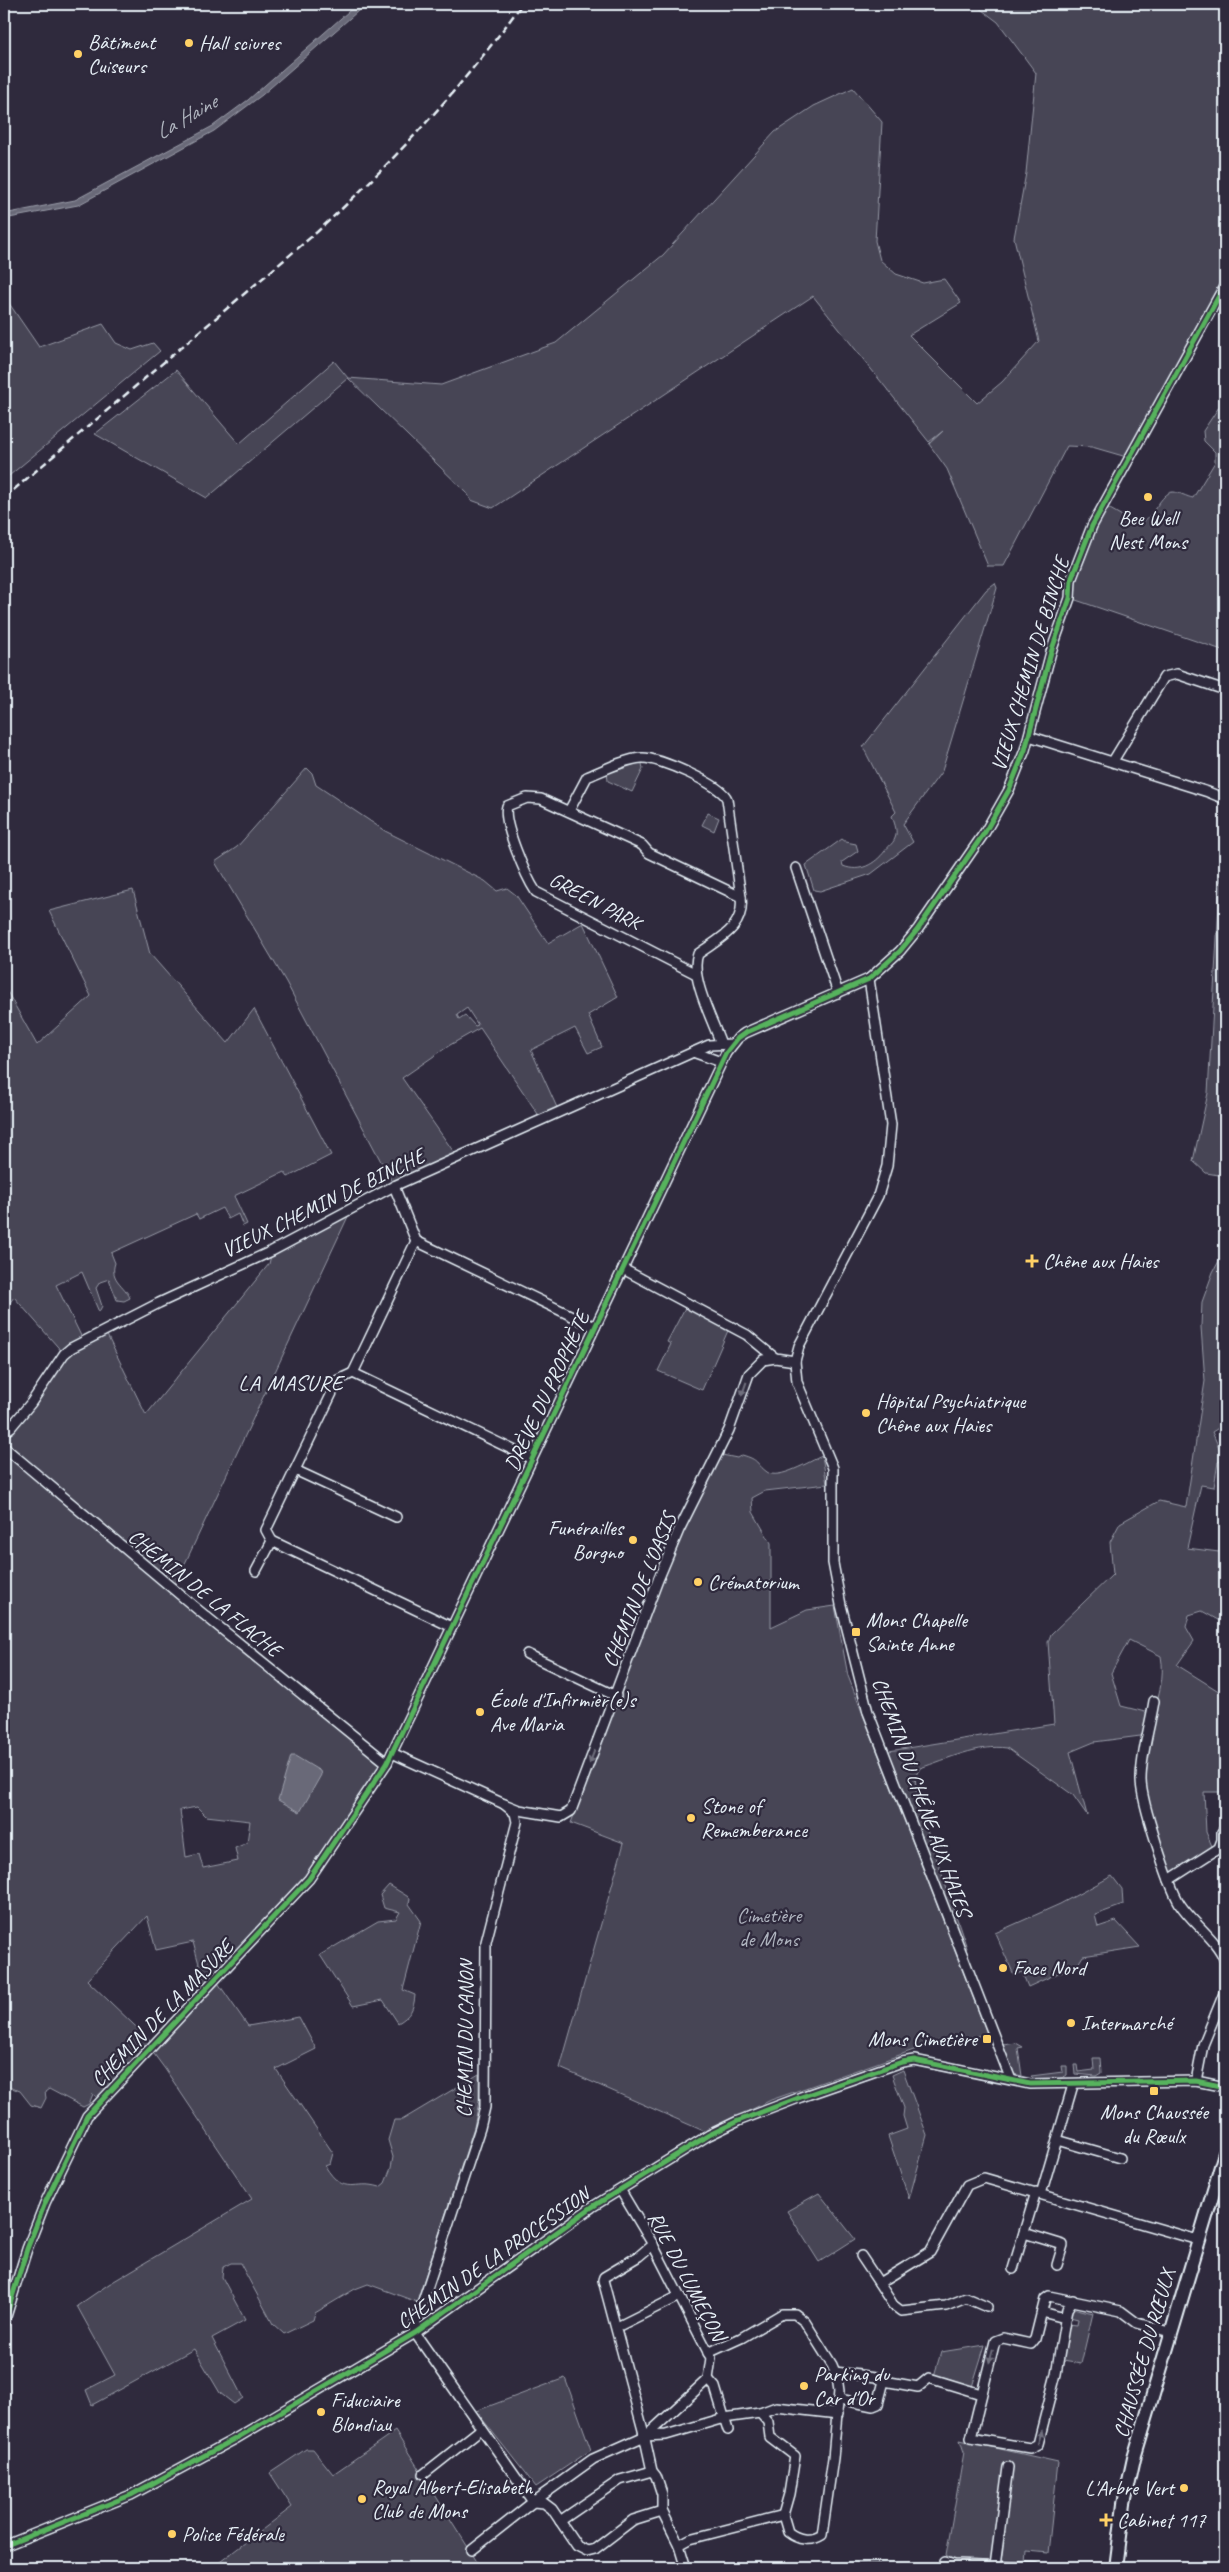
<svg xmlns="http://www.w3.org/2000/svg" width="1229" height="2572" font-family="Caveat,sans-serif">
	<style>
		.green { fill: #464455; stroke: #979aa6; fill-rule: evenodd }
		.water { fill: #696978; stroke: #9c9fab }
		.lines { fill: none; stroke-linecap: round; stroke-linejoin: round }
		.minor-casing { stroke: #e8f1f8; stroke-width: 12 }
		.secondary-casing { stroke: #e8f1f8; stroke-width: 16 }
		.minor { stroke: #2f2a3d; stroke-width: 9 }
		.secondary { stroke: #2f2a3d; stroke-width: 12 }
		.rail { stroke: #e8f1f8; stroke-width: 2.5; stroke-dasharray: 8 4; stroke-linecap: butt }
		.cycleway-casing { stroke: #2f2a3d; stroke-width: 8 }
		.cycleway { stroke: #56b35d; stroke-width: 5 }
		.oneway { fill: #70707e }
		.poi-dot { fill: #ffd166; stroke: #2f2a3d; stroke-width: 2 }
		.labels { text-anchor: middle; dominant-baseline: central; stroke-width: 4.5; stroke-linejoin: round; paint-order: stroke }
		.poi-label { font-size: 21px; fill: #e8f1f8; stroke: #2f2a3d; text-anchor: start }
		.street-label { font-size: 21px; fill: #e8f1f8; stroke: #2f2a3d }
		.park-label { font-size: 21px; fill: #afb4bf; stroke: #2f2a3d }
		.water-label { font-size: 22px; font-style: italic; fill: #afb4be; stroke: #2f2a3d }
		.neighbourhood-label { font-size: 22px; letter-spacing: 1px; fill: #e8f1f8; stroke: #2f2a3d }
	</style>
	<rect width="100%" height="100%" fill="#2f2a3d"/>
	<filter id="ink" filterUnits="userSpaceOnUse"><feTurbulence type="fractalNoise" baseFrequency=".02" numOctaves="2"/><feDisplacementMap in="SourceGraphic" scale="10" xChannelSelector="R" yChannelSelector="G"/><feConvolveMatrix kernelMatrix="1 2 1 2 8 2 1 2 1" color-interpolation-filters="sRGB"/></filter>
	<g filter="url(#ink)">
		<!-- green -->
		<g class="green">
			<path d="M974,4H1225V285L1130,458L1092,447L1067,446L1004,566H988L947,469L929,444L943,431L929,442L813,296L493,508L471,500L467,493L348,378L207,498L95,434L176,370L239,444L334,361L348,378L441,385L556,343L663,255L775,132L814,106L853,88L882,122L875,241L880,260L896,274L923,283L944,279L961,303L909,335L977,403L1002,382L1039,341L1014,238L1026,173L1036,73L998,22Z"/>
			<path d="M4,296L39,347L103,324L116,343L132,350L153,343L160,351L4,480Z"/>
			<path d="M1225,398V651L1070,598L1071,580L1102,508L1110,509L1138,525C1153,519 1161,492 1173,492C1179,492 1187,497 1193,498L1215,462V452L1204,441L1203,431Z"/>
			<path d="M995,583L997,588L942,771L903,824L913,842L871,874L820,891L814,890L806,865L842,839L846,842L856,844L858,851L842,862L843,866C860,873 875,864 885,851C889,845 894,844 896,835C897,829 894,822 892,816L896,812L863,747L986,590Z"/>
			<path d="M641,758L643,769L632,792L608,781L607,772Z"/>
			<path d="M307,768L312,773L316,785L385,831L485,881L497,891L507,888L516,895L548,943L583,923L618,997L588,1015L602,1047L588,1053L575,1028L531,1050L559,1112L542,1120L480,1028L450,1045L402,1078L458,1158L394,1186L286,982L215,862L237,847ZM467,1008L478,1025L475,1026L465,1015L459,1019L457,1015Z"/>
			<path d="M708,813L719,818L714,831L702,825Z"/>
			<path d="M1222,852L1225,853V1176L1206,1173L1193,1161L1208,1093Z"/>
			<path d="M133,890L150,954L228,1043L254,1009L331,1155L288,1177L284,1172L234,1196L247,1224L243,1226L238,1214L228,1219L222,1208L199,1219L196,1214L111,1253L115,1263C109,1280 125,1285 130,1298L124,1301L117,1300L109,1279L100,1282L96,1288L102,1306L99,1312L82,1272L56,1285L84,1342L105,1331L146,1415L269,1264L272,1251L352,1208L173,1589L387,1763L325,1857L216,1980L248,2026L299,2017L316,2049L276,2069L333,2153L330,2164L325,2166C345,2198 354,2179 380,2187L385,2183L391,2168L393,2157L388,2140L394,2120H402L479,2074V2101L474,2127L417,2302L368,2284L355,2289L315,2313L313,2320L284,2334L273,2324L240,2263H231L223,2267L222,2277L245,2320L212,2338L243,2398L234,2404L220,2393L194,2349L92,2405L86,2390L115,2375L77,2306L109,2284L252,2199L165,2069L151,2050L101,2101L93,2094L89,2104L83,2107L49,2089L45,2092L46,2098L41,2108L31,2105L20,2091L4,2085V1459L9,1454L4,1447V1432L64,1354L14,1297L4,1311V986L37,1045L91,996L49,911ZM197,1807L206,1816L250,1821L247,1843L235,1848L238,1861L203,1868L199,1854L186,1857L180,1810ZM147,1916L156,1950L193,1942L206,1990L155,2045L87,1980Z"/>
			<path d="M1225,1250V1424L1212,1432L1224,1459L1218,1462L1214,1487L1201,1485L1187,1548L1219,1552L1225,1532V1624L1202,1611L1189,1615L1186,1627L1194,1641L1177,1665L1225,1695V1792H1204L1206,1832L1214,1851L1169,1880L1142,1789L1148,1735L1094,1742L1070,1752L1087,1815L1073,1795L1007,1748C978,1744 948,1759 920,1768L915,1777L918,1804L967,1948L960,1951L883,1752L1054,1724L1048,1642L1051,1634L1113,1574L1110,1542L1120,1523L1159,1501L1186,1507L1205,1381L1201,1327L1202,1302L1213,1272ZM1129,1640L1161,1656C1165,1677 1159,1694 1153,1714L1121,1706L1111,1673Z"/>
			<path d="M687,1304L730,1326L702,1390L658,1371L671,1344L667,1342Z"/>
			<path d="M717,1454L737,1458L742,1455C760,1460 755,1463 767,1472C778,1481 810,1461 822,1456L827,1484L765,1491L752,1498L753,1512L771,1543V1627L807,1610L835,1606L848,1676L987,2033L951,2045L948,2038L771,2100L706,2132L560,2068L624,1843L571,1823L630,1666L658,1580Z"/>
			<path d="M1112,1876L1122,1889L1123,1905L1095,1915L1098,1927L1116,1921L1140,1947L1083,1956L1078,1964L1028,1987L1022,1972L1014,1975L995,1933L1060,1904Z"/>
			<path d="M389,1885L410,1898L409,1904L421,1921L403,1990L415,1995C414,2009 410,2016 398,2023L383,2000L353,2006L320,1955L378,1921L396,1919L400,1912L384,1908L380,1895Z"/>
			<path d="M1016,2043L1023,2047L1018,2048L1022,2076L1014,2074L1003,2045Z"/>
			<path d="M1093,2058H1100L1101,2073L1096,2076L1075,2074L1074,2065H1077L1078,2072L1094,2070Z"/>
			<path d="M1062,2066H1067V2075C1059,2081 1037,2084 1031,2076L1063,2072Z"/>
			<path d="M903,2070L927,2135L909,2199L888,2136L907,2129L903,2116L904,2108L892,2075Z"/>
			<path d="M819,2193L855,2239L819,2262L787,2211Z"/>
			<path d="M1073,2308L1093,2313L1081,2364L1063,2361L1069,2324L1077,2325L1078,2319L1070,2317Z"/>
			<path d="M985,2345L971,2390L932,2383L941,2352Z"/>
			<path d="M565,2378L591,2450L536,2487L476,2411Z"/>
			<path d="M395,2431L481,2568H212L292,2507L270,2473L306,2449H313L333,2474Z"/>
			<path d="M960,2440L1058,2462L1048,2553L1027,2551L1026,2563L954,2561L946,2555L964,2452Z"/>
			<path d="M841,2563L985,2568H841Z"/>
		</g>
		<!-- water -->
		<g class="water">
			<path d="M357,4H366L262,95L214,131L78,205L4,219V214L75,200L213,126L248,100Z"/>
			<path d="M291,1756H295L320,1771L321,1775L300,1812L278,1800Z"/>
		</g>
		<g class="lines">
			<!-- minor casing -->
			<g class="minor-casing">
				<g id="minor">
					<path d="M1029,736L1208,792L1225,799"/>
					<path d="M1113,761L1164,677L1177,674L1225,690"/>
					<path d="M569,811L587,777C604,770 625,759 642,758C658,757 722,785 727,799L741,897"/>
					<path d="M796,868L838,993"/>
					<path d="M696,974L536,892C526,877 502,822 507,806L527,798L541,799L642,845L649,853L741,897C745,928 720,938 698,954C689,976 713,1021 721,1044"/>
					<path d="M869,979L891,1125L887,1166L878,1196L799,1346L795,1361L797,1382L833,1468V1563L841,1605L868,1712L1011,2080"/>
					<path d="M693,1052L721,1062"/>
					<path d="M394,1186L416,1241L595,1327"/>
					<path d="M623,1269L747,1335L775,1358L795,1361"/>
					<path d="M353,1373L532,1459"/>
					<path d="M353,1373L416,1241"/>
					<path d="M4,1432L11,1427L31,1403L64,1354L71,1348L159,1303L272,1251L394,1186L709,1045L732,1044"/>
					<path d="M4,1447L197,1609L387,1763"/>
					<path d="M295,1470L396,1517"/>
					<path d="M272,1541L452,1627"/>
					<path d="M256,1571L272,1541L266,1530L333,1391L338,1380L353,1373"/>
					<path d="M527,1654L616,1696"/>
					<path d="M1154,1701C1150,1727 1141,1754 1141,1780C1141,1801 1169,1887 1180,1904C1193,1924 1217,1939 1225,1961"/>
					<path d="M392,1753L504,1804L519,1810L561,1817L571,1811L658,1580L679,1530L729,1430L749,1374L763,1360L775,1358"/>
					<path d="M504,1804L515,1813L517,1822L486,1942L485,2107L480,2128L414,2328L415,2333L533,2502L593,2459L647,2435L708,2379L711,2358L652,2243L621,2191"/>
					<path d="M1169,1880L1219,1848L1222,1840V1832"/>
					<path d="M1196,2081L1203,2045L1225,1991"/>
					<path d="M1057,2140L1120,2158"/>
					<path d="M1041,2194L1073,2085"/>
					<path d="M1024,2233L1063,2245L1057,2265"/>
					<path d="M653,2244L639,2256L604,2277L603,2280L643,2430L652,2471L656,2476L662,2494V2511L679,2545L686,2568"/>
					<path d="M861,2256L879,2283"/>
					<path d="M1013,2269L1036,2192"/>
					<path d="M1073,2300L1067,2309L1056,2374L1038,2444L1030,2448L971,2438L995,2341L1003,2338L1031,2344L1035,2339L1045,2299L1049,2296L1121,2311L1137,2323L1170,2332"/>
					<path d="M987,2307L966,2298L946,2306L901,2311L893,2305L879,2283L930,2252L967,2185L984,2178L1198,2240"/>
					<path d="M1042,2312L1065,2318"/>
					<path d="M4,2323L27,2249L45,2203L87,2116L309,1879L387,1763L726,1053L738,1038L745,1033L869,979L900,951L918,929L985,832L1009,790L1025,750L1051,652L1070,598L1071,580L1092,526L1225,285"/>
					<path d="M617,2327L679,2296"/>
					<path d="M708,2353L741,2338L782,2314H795L805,2322L832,2365L837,2377L839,2391L833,2458L822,2535C811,2542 798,2540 788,2532L783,2515"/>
					<path d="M835,2372L876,2377L884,2381L878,2404L873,2406L839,2399"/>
					<path d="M708,2379L715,2387L728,2430"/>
					<path d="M884,2381L918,2387L929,2378L981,2394"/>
					<path d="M760,2413L776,2407L838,2414"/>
					<path d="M644,2436L666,2435L724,2418L760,2413L768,2422L770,2437L795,2456L789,2494L783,2515L690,2539L679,2545"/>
					<path d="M424,2474L481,2429"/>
					<path d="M560,2521L620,2480L652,2471"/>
					<path d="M4,2546L131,2495L235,2439L415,2333L592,2207L709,2135L738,2121L801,2097L902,2062L914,2060L1030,2084L1196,2081L1225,2087"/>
					<path d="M472,2550L533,2502L544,2503L552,2509L577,2546L587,2551L595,2549L633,2520L662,2511"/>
					<path d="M945,2562L954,2565L1036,2568"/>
					<path d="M995,2566L1008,2467"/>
				</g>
			</g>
			<!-- secondary casing -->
			<g class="secondary-casing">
				<path id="secondary" d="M1116,2568L1124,2504L1134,2458L1225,2153"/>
			</g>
			<!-- minor -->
			<use href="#minor" class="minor"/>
			<!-- secondary -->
			<use href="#secondary" class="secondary"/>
			<!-- rail -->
			<path class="rail" d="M4,498L317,232C395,160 460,90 522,4"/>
			<!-- cycleway casing -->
			<g class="cycleway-casing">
				<g id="cycleway">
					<path d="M4,2323L27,2249L45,2203L87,2116L309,1879L387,1763L726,1053L738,1038L745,1033L869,979L900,951L918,929L985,832L1009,790L1025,750L1051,652L1070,598L1071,580L1092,526L1225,285"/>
					<path d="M4,2546L131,2495L235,2439L415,2333L592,2207L709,2135L738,2121L801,2097L902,2062L914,2060L1030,2084L1196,2081L1225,2087"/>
				</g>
			</g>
			<!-- cycleway -->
			<use href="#cycleway" class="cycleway"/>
		</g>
		<!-- one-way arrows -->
		<defs><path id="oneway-solid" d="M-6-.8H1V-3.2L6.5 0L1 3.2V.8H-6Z" transform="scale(1.25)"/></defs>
		<g class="oneway">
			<use href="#oneway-solid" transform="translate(744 1389) rotate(109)"/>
			<use href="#oneway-solid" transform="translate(592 1757) rotate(111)"/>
			<use href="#oneway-solid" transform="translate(991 2356) rotate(105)"/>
			<use href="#oneway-solid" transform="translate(1040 2437) rotate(-73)"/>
		</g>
	</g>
	<!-- markers -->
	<g class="poi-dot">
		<circle cx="189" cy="43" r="5"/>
		<circle cx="78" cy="54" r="5"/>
		<circle cx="1148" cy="497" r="5"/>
		<path d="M1029.5 1253.5h5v5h5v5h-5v5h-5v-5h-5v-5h5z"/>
		<circle cx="866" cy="1413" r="5"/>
		<circle cx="633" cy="1540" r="5"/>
		<circle cx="698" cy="1582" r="5"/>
		<rect x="851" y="1627" width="10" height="10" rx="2.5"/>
		<circle cx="480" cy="1712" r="5"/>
		<circle cx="691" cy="1818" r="5"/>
		<circle cx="1003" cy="1968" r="5"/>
		<circle cx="1071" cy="2023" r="5"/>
		<rect x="982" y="2034" width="10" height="10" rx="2.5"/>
		<rect x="1149" y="2086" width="10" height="10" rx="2.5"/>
		<circle cx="804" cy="2386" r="5"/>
		<circle cx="321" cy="2412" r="5"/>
		<circle cx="1184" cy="2488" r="5"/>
		<circle cx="362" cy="2499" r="5"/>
		<path d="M1103.5 2512.5h5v5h5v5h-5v5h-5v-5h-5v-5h5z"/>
		<circle cx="172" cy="2534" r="5"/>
	</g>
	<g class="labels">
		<!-- poi labels -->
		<g class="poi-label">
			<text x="88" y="42">Bâtiment<tspan x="88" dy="24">Cuiseurs</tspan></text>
			<text x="199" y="43">Hall sciures</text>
			<text x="1148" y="518" text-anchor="middle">Bee Well<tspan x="1148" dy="24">Nest Mons</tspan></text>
			<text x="1043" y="1261">Chêne aux Haies</text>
			<text x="876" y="1401">Hôpital Psychiatrique<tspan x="876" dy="24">Chêne aux Haies</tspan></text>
			<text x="623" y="1528" text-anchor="end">Funérailles<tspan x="623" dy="24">Borgno</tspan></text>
			<text x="708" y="1582">Crématorium</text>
			<text x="866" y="1620">Mons Chapelle<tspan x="866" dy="24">Sainte Anne</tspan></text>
			<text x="490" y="1700">École d'Infirmièr(e)s<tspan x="490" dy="24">Ave Maria</tspan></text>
			<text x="701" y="1806">Stone of<tspan x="701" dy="24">Rememberance</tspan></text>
			<text x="1013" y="1968">Face Nord</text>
			<text x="1081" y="2023">Intermarché</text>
			<text x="977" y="2039" text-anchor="end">Mons Cimetière</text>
			<text x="1154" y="2112" text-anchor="middle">Mons Chaussée<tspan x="1154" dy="24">du Rœulx</tspan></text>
			<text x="814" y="2374">Parking du<tspan x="814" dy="24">Car d'Or</tspan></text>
			<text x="331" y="2400">Fiduciaire<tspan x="331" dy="24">Blondiau</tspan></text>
			<text x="372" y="2487">Royal Albert-Elisabeth<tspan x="372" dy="24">Club de Mons</tspan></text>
			<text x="1174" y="2488" text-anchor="end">L'Arbre Vert</text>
			<text x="1117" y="2520">Cabinet 117</text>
			<text x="182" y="2534">Police Fédérale</text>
		</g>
		<!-- street labels -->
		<g class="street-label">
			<text transform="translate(1030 664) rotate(-73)">VIEUX CHEMIN DE BINCHE</text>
			<text transform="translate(595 901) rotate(28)">GREEN PARK</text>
			<text transform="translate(323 1203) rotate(-26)">VIEUX CHEMIN DE BINCHE</text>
			<text transform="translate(547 1391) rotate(-65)">DRÈVE DU PROPHÈTE</text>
			<text transform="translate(639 1590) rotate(-68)">CHEMIN DE L'OASIS</text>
			<text transform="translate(205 1593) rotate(39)">CHEMIN DE LA FLACHE</text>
			<text transform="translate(922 1797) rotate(70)">CHEMIN DU CHÊNE AUX HAIES</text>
			<text transform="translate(162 2013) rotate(-46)">CHEMIN DE LA MASURE</text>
			<text transform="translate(465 2039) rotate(-89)">CHEMIN DU CANON</text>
			<text transform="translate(493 2258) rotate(-35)">CHEMIN DE LA PROCESSION</text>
			<text transform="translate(687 2276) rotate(62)">RUE DU LUMEÇON</text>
			<text transform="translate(1144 2353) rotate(-74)">CHAUSSÉE DU RŒULX</text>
		</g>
		<!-- park labels -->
		<g class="park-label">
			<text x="769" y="1915">Cimetière<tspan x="769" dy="24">de Mons</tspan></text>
		</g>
		<!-- water labels -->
		<g class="water-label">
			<text transform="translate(186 117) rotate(-30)">La Haine</text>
		</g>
		<!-- neighbourhood labels -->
		<g class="neighbourhood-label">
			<text x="291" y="1383">LA MASURE</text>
		</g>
	</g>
	<!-- margin -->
	<rect width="1229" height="2572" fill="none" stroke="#2f2a3d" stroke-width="20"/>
	<rect x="10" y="10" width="1209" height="2552" fill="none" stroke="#e8f1f8" stroke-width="2" filter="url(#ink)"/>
</svg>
